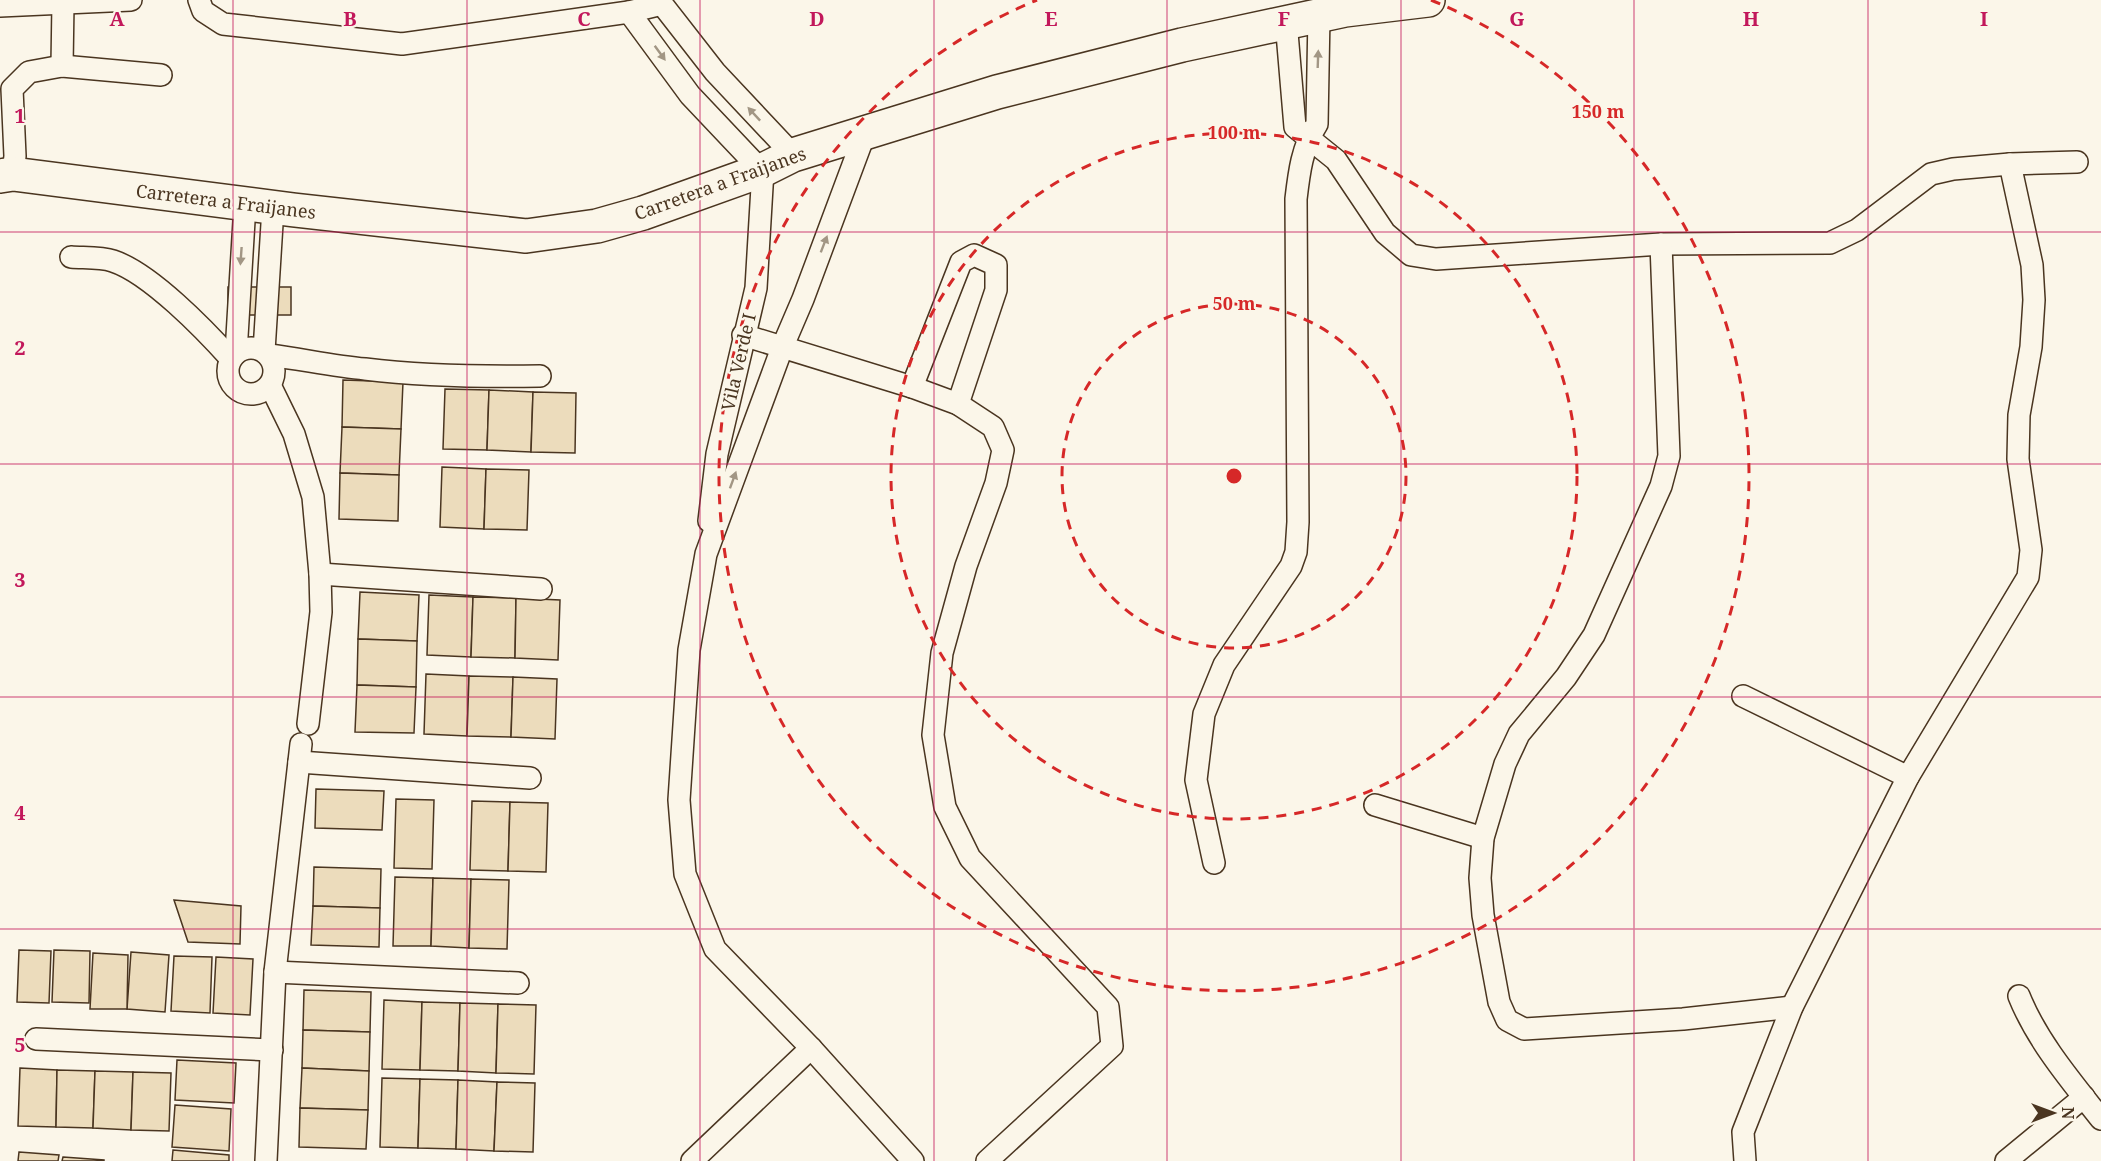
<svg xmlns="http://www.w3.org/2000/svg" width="2101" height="1161" font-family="'Noto Serif',serif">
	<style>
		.building { fill: #ecdcbc; stroke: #4a3520; stroke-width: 1.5 }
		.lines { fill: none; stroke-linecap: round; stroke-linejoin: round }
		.minor-casing { stroke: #4a3520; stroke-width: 24 }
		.primary-casing { stroke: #4a3520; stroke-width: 36 }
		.minor { stroke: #fbf6e9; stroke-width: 21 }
		.primary { stroke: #fbf6e9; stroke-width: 33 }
		.oneway { fill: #a29684 }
		.grid { fill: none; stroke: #c2185b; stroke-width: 1.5; stroke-opacity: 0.55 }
		.ring { fill: none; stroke: #d62828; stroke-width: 3; stroke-dasharray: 10 8 }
		.labels { text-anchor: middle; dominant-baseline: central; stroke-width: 4.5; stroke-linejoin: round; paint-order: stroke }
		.street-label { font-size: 18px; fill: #4a3520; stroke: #fbf6e9 }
		.grid-label { font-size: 20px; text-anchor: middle; font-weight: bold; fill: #c2185b; stroke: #fbf6e9; stroke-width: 4.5; stroke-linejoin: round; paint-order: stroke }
		.centre { fill: #d62828; stroke: #fbf6e9; stroke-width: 3 }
		.ring-label { font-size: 18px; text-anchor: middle; font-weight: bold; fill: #d62828; stroke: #fbf6e9; stroke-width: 4.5; stroke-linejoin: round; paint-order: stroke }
	</style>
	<rect width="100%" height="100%" fill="#fbf6e9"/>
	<!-- building -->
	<g class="building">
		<rect x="228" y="287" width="63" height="28"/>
		<path d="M343,380L403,382L401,429L342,427Z"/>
		<path d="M445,389L489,390L487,450L443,449Z"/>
		<path d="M489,390L533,392L531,452L487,450Z"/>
		<path d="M533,392L576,393L575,453L531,452Z"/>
		<path d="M342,427L401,429L399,475L340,473Z"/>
		<path d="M442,467L486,469L484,529L440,527Z"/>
		<path d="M486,469L529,470L527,530L484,529Z"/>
		<path d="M340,473L399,475L398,521L339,519Z"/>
		<path d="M360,592L419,595L417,641L358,639Z"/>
		<path d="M429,595L473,597L471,657L427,655Z"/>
		<path d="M473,597L516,598L515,658L471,657Z"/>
		<path d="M516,598L560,600L558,660L515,658Z"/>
		<path d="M358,639L417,641L416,687L357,685Z"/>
		<path d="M426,674L469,676L467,736L424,734Z"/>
		<path d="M469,676L513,677L511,737L467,736Z"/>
		<path d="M513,677L557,679L555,739L511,737Z"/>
		<path d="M357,685L416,687L414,733L355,732Z"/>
		<path d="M316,789L384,791L382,830L315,828Z"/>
		<path d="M396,799L434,800L432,869L394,868Z"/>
		<path d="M472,801L510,802L508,871L470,870Z"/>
		<path d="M510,802L548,803L546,872L508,871Z"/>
		<path d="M314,867L381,869L380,908L313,906Z"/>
		<path d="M395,877L433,878L431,946H393Z"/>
		<path d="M433,878L471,879L469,948L431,946Z"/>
		<path d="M471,879L509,880L507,949L469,948Z"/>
		<path d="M174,900L241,906L240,944L188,942Z"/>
		<path d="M313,906L380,908L379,947L311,945Z"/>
		<path d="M19,950L51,951L49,1003L17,1002Z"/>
		<path d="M54,950L90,951L89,1003L52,1002Z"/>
		<path d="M131,952L169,955L165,1012L127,1009Z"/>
		<path d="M93,953L128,955L127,1009H90Z"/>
		<path d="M174,956L212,957L210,1013L171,1011Z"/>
		<path d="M216,957L253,959L250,1015L213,1013Z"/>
		<path d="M304,990L371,992L370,1032L303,1030Z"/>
		<path d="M384,1000L422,1002L420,1070L382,1069Z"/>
		<path d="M422,1002L460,1003L458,1071L420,1070Z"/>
		<path d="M460,1003L498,1004L496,1073L458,1071Z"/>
		<path d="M498,1004L536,1005L534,1074L496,1073Z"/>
		<path d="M303,1030L370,1032L369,1071L302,1068Z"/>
		<path d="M177,1060L236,1063L234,1103L175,1100Z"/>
		<path d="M20,1068L57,1070L56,1127L18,1126Z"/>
		<path d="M302,1068L369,1071L368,1110L300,1108Z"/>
		<path d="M57,1070L95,1071L93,1128L56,1127Z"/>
		<path d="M95,1071L133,1072L131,1130L93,1128Z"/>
		<path d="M133,1072L171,1073L169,1131L131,1130Z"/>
		<path d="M382,1078L420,1079L418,1148L380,1147Z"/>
		<path d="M420,1079L458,1080L456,1149L418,1148Z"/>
		<path d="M458,1080L497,1082L494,1151L456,1149Z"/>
		<path d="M497,1082L535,1083L533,1152L494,1151Z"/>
		<path d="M175,1105L231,1109L229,1151L172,1147Z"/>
		<path d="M300,1108L368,1110L366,1149L299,1147Z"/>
		<path d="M173,1150L229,1155V1161H172Z"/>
		<path d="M19,1152L59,1155L58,1161H18Z"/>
		<path d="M63,1157L104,1160V1161H62Z"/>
	</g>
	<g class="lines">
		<!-- minor casing -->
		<g class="minor-casing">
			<g id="minor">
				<path d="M199,0L203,11L223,24L402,44L629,12L662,4L661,0"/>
				<path d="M662,4L715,72L793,155"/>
				<path d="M0,6L131,0"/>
				<path d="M629,12L690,95L761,170"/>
				<path d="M1286,21L1295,127L1336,160L1385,233L1411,255L1436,259L1661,244L1830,243L1857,230L1931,174L1953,169L2010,164L2077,162"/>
				<path d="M62,66L63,3"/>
				<path d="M865,133L803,299L782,348L706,554L689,650L679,800L685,874L715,949L811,1048L913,1161"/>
				<path d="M13,174L15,156L12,89L29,72L62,66L161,75"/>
				<path d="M1661,244L1669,456L1661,486L1594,635L1566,677L1519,734L1505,764L1483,838L1480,878L1483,915L1499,1002L1507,1020L1524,1029L1683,1019L1792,1007"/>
				<path d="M71,257C84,258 101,257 113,261C150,273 205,330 231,359"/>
				<path d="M743,335L912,387L958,404L993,427L1003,450L996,483L966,566L942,653L933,735L945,807L970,858L1108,1007L1112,1046L987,1161"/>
				<circle cx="251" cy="371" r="23"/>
				<path d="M264,351L273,208"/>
				<path d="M236,353L245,204"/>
				<path d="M269,355C301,359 333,366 365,369C423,376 482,377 540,376"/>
				<path d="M270,385L294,434L313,497L320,574L321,612L308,724"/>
				<path d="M912,387L961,262L974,255L996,265V290L958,404"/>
				<path d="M709,521L717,454L756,288L763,170"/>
				<path d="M320,574L541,589"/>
				<path d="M1743,696L1908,777"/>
				<path d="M299,762L530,778"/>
				<path d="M1375,805L1483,838"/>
				<path d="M1214,863L1196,780L1204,714L1224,665L1291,566L1296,552L1298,522L1296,199C1299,173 1302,147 1317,124L1319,15"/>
				<path d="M275,972L518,983"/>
				<path d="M2019,996C2037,1041 2071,1081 2101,1119"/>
				<path d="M36,1039L272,1050"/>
				<path d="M266,1161L275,972L301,744"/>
				<path d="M692,1161L811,1048"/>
				<path d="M1745,1161L1743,1132L1792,1007L1908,777L2028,577L2031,550L2018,459L2019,415L2031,347L2034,300L2032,265L2010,164"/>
				<path d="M2006,1161L2084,1097"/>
			</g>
		</g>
		<!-- primary casing -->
		<g class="primary-casing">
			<path id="primary" d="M0,176L13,174L294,210L526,236L597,226L643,213L763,170L793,155L997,92L1182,45L1345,10L1428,0"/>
		</g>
		<!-- minor -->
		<use href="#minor" class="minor"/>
		<!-- primary -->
		<use href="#primary" class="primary"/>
	</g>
	<!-- one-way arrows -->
	<defs><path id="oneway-solid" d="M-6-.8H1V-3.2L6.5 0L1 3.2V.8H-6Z" transform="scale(1.5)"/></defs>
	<g class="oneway">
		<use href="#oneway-solid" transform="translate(660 53) rotate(54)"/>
		<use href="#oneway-solid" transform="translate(1318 59) rotate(-88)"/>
		<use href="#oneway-solid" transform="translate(754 114) rotate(-133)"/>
		<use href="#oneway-solid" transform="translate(824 244) rotate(-69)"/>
		<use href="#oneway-solid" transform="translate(241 256) rotate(94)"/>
		<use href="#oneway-solid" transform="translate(733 480) rotate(-70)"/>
	</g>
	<!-- grid -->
	<path class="grid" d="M233,0V1161M467,0V1161M700,0V1161M934,0V1161M1167,0V1161M1401,0V1161M1634,0V1161M1868,0V1161M0,232H2101M0,464H2101M0,697H2101M0,929H2101"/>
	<!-- distance rings -->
	<g class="ring">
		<circle cx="1234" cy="476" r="172"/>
		<circle cx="1234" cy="476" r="343"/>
		<path d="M1431 0A515 515 0 1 1 1037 0"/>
	</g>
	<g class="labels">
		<!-- street labels -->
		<g class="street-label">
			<text transform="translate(720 183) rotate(-20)">Carretera a Fraijanes</text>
			<text transform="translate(226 201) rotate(7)">Carretera a Fraijanes</text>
			<text transform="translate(738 362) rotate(-77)">Vila Verde I</text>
		</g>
	</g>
	<g class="grid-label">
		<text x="117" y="26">A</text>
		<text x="350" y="26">B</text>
		<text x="584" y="26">C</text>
		<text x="817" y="26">D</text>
		<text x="1051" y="26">E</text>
		<text x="1284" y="26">F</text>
		<text x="1517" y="26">G</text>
		<text x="1751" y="26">H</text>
		<text x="1984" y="26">I</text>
		<text x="20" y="123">1</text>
		<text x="20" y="355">2</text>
		<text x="20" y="587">3</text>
		<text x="20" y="820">4</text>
		<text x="20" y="1052">5</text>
	</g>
	<circle cx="1234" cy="476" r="9" class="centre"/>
	<g class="ring-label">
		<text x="1598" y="118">150 m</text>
		<text x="1234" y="139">100 m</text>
		<text x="1234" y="310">50 m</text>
	</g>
	<!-- north arrow -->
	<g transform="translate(2053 1113) rotate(90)" stroke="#fbf6e9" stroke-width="4.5" paint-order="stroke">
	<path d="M0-4.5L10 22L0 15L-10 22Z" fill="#4a3520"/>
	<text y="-9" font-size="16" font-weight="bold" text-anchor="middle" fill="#4a3520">N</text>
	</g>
</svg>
